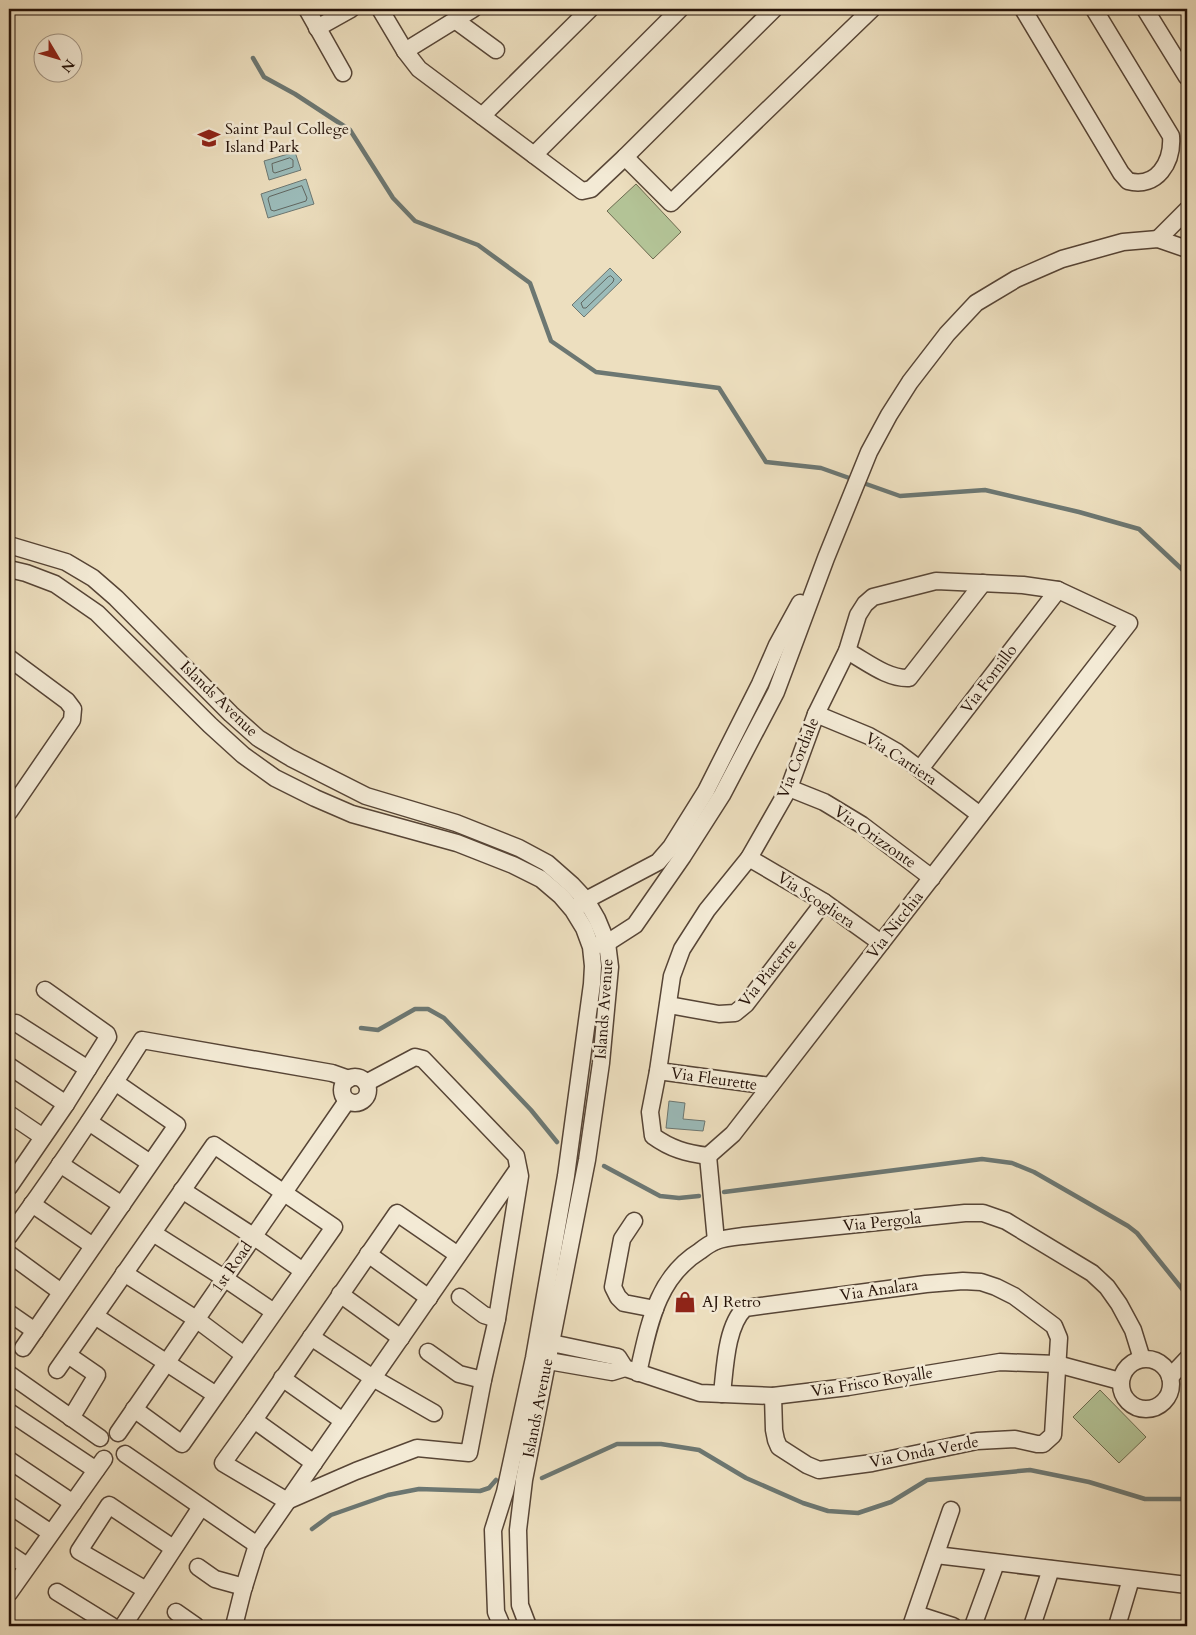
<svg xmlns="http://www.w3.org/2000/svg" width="1196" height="1635" font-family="Cardo,serif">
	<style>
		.green { fill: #b3c396; stroke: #6c6a4f }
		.water { fill: #9bbbb9; stroke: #6c7772 }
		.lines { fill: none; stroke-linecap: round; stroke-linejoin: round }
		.shore { stroke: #606660; stroke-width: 1 }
		.stream { stroke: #6c7772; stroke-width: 4.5 }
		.minor-casing { stroke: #574536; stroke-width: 19 }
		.minor { stroke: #f3ead5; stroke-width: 16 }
		.labels { text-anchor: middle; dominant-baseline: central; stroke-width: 5; stroke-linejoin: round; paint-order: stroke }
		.poi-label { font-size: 16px; fill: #251208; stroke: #f3ead5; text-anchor: start }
		.street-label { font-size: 16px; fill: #251208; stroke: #f3ead5 }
	</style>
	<rect width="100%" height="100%" fill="#eddfbf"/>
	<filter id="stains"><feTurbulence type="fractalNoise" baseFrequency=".004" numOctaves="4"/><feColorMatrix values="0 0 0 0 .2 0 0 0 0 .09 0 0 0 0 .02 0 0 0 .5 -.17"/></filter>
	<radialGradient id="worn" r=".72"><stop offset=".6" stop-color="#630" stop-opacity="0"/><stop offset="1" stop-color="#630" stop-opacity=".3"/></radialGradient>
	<!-- green -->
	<g class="green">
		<path d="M636,184L681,232L653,259L607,211Z"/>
		<path d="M1100,1390L1146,1437L1119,1463L1073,1417Z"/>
	</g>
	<!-- water -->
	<g class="water">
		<path d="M295,152L301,170L269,180L264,161Z"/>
		<path d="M306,179L314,204L268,218L261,194Z"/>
		<path d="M610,268L622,280L584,317L572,305Z"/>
		<path d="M669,1101L685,1103L683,1119L705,1121L703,1131L666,1128Z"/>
	</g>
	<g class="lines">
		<!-- shore -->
		<g class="shore">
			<path d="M290,158L293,160V167L275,173L273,172L272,164Z"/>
			<path d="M302,186L307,198L306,201L274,211L271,210L268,199L269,197Z"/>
			<path d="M611,276L614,279L613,282L586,308H583L581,303L608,277Z"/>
		</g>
		<!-- stream -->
		<g class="stream">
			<path d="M253,58L264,77L295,94L350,130L393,198L415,221L478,245L530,283L551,341L596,372L719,388L766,462L821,468L900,496L985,490L1079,512L1139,529L1187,574"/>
			<path d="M361,1028L378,1030L415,1009H428L444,1018L531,1110L557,1142"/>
			<path d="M604,1166L660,1196L679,1198L699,1196"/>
			<path d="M724,1192L982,1159L1012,1163L1034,1172L1128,1226L1137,1233L1187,1295"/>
			<path d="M542,1478L617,1444H661L699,1450L746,1478L803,1503L828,1511L858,1513L891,1502L927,1480L1030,1470L1089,1482L1145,1499H1187"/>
			<path d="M312,1529L331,1515L388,1495L419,1489L480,1491L489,1488L496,1480"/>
		</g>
		<!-- minor casing -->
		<g class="minor-casing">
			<g id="minor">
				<path d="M307,9L343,73"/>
				<path d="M380,9L405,51L419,69L582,191L591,189L625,157L774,9"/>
				<path d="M1023,9L1121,173L1128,181C1157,189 1173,162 1171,136L1094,9"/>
				<path d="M1145,9L1187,77"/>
				<path d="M455,20L496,50"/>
				<path d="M317,28L351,9"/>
				<path d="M405,51L473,9"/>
				<path d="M482,116L590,9"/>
				<path d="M534,155L680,9"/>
				<path d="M625,157L671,203L872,9"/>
				<path d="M1158,239L1187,210"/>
				<path d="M9,545L66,562L93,578L116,598L231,714L258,738L291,758L366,796L456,823L519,848L547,863L572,885L586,900L597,919L607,943L610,967L601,1063L587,1160L524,1480L518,1530L520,1605L528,1626"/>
				<path d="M9,569L26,573L55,584L97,613L210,725L243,755L275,778L315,798L352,814L457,843L513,865L541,879L561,896L573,910L584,928L591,947L593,966L592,984L566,1176L534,1358L505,1492L493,1530L496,1612L502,1626"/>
				<path d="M936,581L1023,585L1058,590L1129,623L733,1134L708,1156C686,1153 671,1149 653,1136L650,1112L658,1071L672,976L682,949L707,910L749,858L789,788L816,714L847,651L858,615L865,604L873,597Z"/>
				<path d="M847,651C866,661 887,679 909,678L983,583"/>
				<path d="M9,658L67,701L73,709L72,720L9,812"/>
				<path d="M816,714L869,736L897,752L980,815"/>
				<path d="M920,769L1058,590"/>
				<path d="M789,788L824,802L862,825L932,878"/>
				<path d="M749,858L824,902L881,943"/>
				<path d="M578,906L586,900L658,862L671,847L706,791L760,684L777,645L800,603"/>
				<path d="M598,945L607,943L635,925L683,856L722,795L776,692L826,558L869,452L889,415L910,382L947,334L976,303L1016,279L1062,259L1123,242L1158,239L1187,249"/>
				<path d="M669,1005L719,1014L735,1013L746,1004L824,902"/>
				<path d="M16,1023L88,1069"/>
				<path d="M9,1066L66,1104"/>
				<path d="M658,1071L770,1086"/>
				<circle cx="355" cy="1090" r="13"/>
				<path d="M9,1114L43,1137"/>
				<path d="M89,1122L150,1163"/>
				<path d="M708,1156L716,1241"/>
				<path d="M60,1164L122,1205"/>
				<path d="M9,1187L66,1104L108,1037L107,1034L45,990"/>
				<path d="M182,1190L253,1236L303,1271"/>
				<path d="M32,1204L93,1246"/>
				<path d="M634,1221L622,1239L613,1287L618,1297L624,1303L655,1309"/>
				<path d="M153,1233L224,1278L274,1312"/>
				<path d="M9,1236C56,1173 100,1106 142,1040L332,1073L349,1079"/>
				<path d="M9,1254L61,1292"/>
				<path d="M368,1254L429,1298"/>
				<path d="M124,1273L196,1319L244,1355"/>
				<path d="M340,1294L401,1338"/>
				<path d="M460,1297L484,1315L497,1319"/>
				<path d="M9,1313L35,1331"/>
				<path d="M95,1316L216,1395"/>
				<path d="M311,1337L373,1378L434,1413"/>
				<path d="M542,1341L618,1357L625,1368L700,1393L773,1396L848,1387L1000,1362L1057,1364L1120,1381"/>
				<path d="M23,1348L177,1125L115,1082"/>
				<path d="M428,1352L459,1374L483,1380"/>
				<path d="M68,1355L97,1375L71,1418"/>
				<circle cx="1146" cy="1384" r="25"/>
				<path d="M537,1359L612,1372L625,1368"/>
				<path d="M57,1370L214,1145L334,1227L182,1444L134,1409"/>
				<path d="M638,1373C649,1326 656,1278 700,1251C705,1247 711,1243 716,1241C724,1238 734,1237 743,1236L965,1213H983L1006,1221L1092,1273L1107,1287L1119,1304L1133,1330L1142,1359"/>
				<path d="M9,1374L100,1438"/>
				<path d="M1170,1377L1187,1359"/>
				<path d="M282,1378L343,1421"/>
				<path d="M722,1394C725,1368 726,1326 745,1308L926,1284L963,1281L981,1282L996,1287L1014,1296L1054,1326L1059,1338L1053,1435L1043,1444H1037L1015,1439L977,1441L872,1463L819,1470L807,1465L779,1447L776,1440L774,1430L773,1396"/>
				<path d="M9,1412L96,1470"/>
				<path d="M254,1420L397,1213L458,1255"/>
				<path d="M118,1433L347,1101"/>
				<path d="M125,1454L257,1545"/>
				<path d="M9,1460L73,1503"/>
				<path d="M314,1463L254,1420L223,1463L287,1501L356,1471L417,1448L469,1453L483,1380L497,1319L520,1176L516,1156L423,1059L415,1057L366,1083"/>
				<path d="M9,1505L51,1533"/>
				<path d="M9,1554L27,1566"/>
				<path d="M936,1555L1187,1585"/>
				<path d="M198,1567L215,1579L244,1587"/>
				<path d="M146,1590L79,1551L109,1505L173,1548"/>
				<path d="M57,1592L112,1626"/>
				<path d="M9,1593L104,1459"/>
				<path d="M176,1612L196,1626"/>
				<path d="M916,1614L953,1626"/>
				<path d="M123,1626L201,1507"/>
				<path d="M234,1626L243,1590L257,1545L518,1169"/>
				<path d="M911,1626L951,1510"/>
				<path d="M973,1626L996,1563"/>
				<path d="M1032,1626L1051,1569"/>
				<path d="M1117,1626L1131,1579"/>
			</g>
		</g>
		<!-- minor -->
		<use href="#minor" class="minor"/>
	</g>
	<!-- icons -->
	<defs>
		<g id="school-bare" transform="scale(1.725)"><path d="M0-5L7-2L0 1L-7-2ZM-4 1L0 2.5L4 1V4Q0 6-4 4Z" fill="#8f2418" stroke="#f3ead5" stroke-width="2.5" paint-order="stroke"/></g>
		<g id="shop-bare" transform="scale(1.725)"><path d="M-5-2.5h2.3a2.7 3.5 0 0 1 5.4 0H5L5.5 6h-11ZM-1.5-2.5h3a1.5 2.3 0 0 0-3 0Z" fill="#8f2418" stroke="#f3ead5" stroke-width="2.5" paint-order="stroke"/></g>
	</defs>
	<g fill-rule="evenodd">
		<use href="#school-bare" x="209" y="138"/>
		<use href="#shop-bare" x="685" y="1302"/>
	</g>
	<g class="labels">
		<!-- poi labels -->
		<g class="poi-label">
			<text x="225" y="129">Saint Paul College<tspan x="225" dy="18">Island Park</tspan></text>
			<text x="702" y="1302">AJ Retro</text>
		</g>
		<!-- street labels -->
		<g class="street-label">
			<text transform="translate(989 679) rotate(-53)">Via Fornillo</text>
			<text transform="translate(219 699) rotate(44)">Islands Avenue</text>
			<text transform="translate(798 758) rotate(-68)">Via Cordiale</text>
			<text transform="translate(901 759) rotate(33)">Via Cartiera</text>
			<text transform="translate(875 837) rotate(35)">Via Orizzonte</text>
			<text transform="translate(816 900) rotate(33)">Via Scogliera</text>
			<text transform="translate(895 925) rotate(-52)">Via Nicchia</text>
			<text transform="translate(768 973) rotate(-51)">Via Piacerre</text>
			<text transform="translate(604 1009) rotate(-86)">Islands Avenue</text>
			<text transform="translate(714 1079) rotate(8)">Via Fleurette</text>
			<text transform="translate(882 1222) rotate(-6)">Via Pergola</text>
			<text transform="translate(232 1267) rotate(-55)">1st Road</text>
			<text transform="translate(879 1290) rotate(-8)">Via Analara</text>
			<text transform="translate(872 1382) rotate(-9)">Via Frisco Royalle</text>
			<text transform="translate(538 1408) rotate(-79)">Islands Avenue</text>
			<text transform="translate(924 1452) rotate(-11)">Via Onda Verde</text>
		</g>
	</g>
	<!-- margin -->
	<rect width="1196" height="1635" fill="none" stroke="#eddfbf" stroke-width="30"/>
	<rect x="10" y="10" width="1176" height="1615" fill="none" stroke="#251208" stroke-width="2.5"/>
	<rect x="15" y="15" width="1166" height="1605" fill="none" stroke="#251208"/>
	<!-- north arrow -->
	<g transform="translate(58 58) rotate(128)"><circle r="24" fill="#f3ead5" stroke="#a19483"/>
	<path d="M0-4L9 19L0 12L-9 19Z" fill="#8f2418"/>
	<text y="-8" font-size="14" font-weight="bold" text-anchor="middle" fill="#251208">N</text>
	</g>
	<rect width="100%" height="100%" filter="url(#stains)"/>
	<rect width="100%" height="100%" fill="url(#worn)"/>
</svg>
